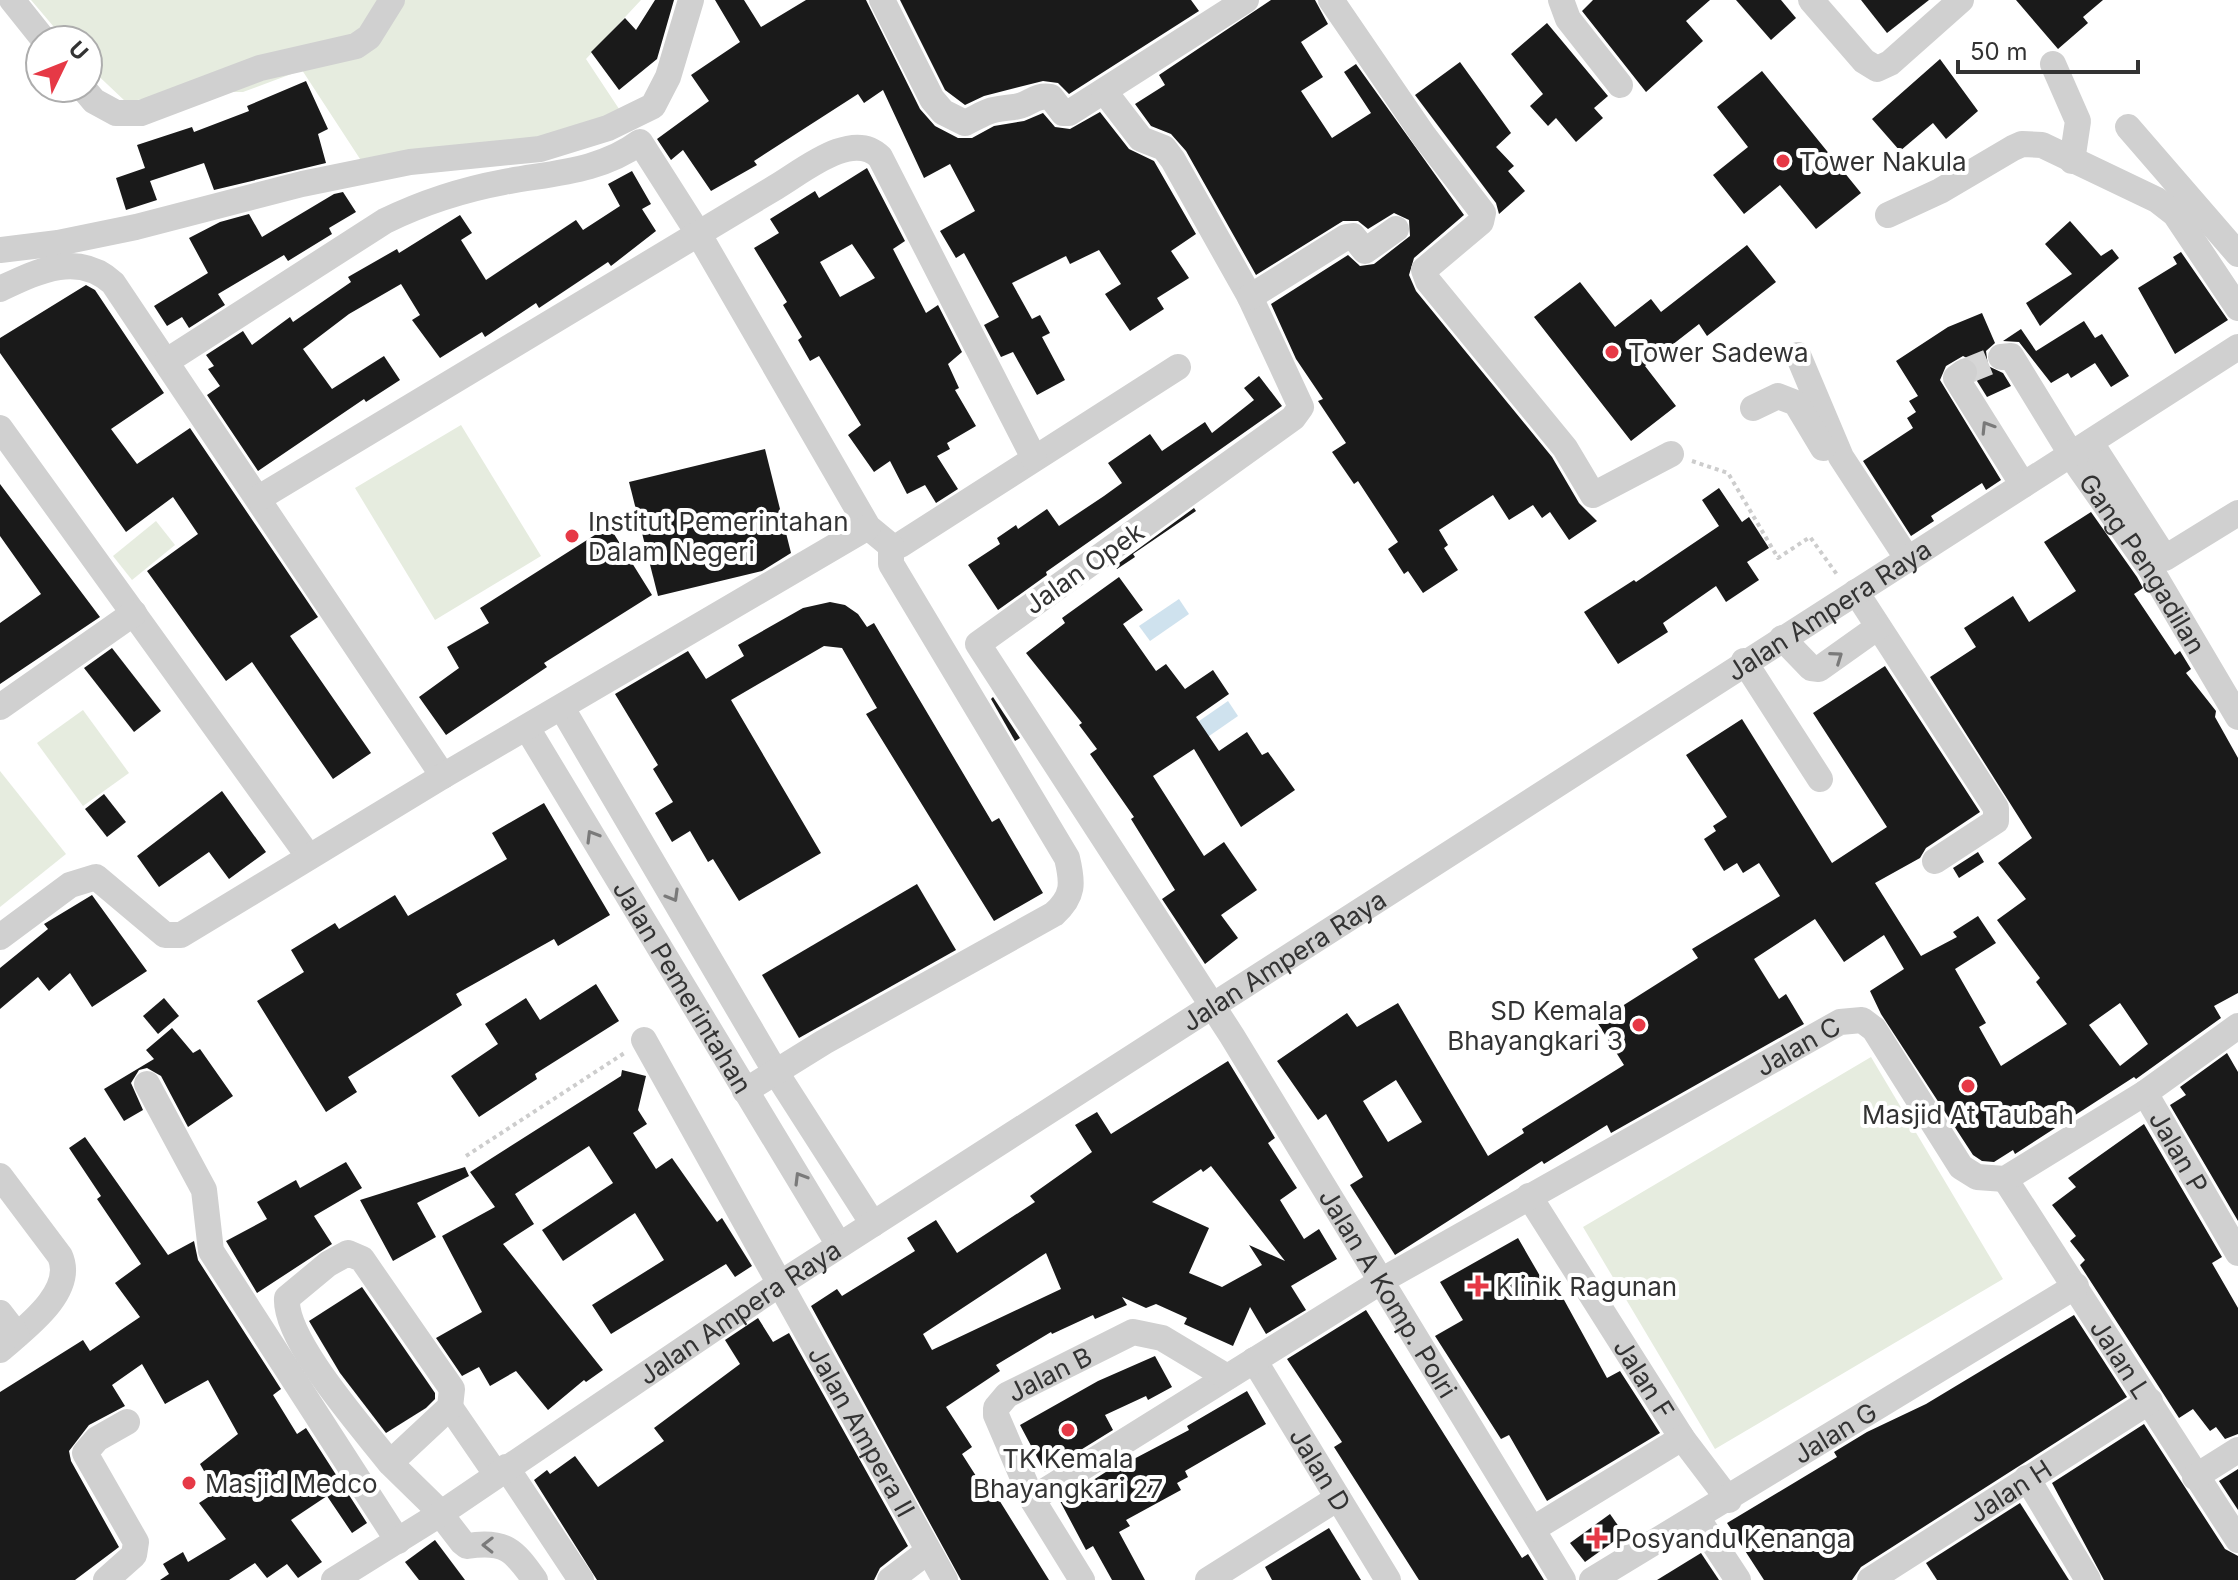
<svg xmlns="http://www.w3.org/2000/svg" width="2238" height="1580" font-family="Inter,sans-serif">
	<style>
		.green { fill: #e6ecdf }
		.water { fill: #cfe2ee }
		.building { fill: #1a1a1a; fill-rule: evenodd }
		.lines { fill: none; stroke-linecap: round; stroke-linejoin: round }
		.minor-tunnel { stroke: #d6d6d6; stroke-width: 26; stroke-dasharray: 26 13; stroke-linecap: butt }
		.path { stroke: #cdcdcd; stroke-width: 4; stroke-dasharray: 4 4; stroke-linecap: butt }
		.minor { stroke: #d0d0d0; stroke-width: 26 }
		.oneway { stroke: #7a7a7a }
		.poi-dot { fill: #e63946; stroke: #fff; stroke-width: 3 }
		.labels { text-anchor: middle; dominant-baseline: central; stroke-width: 8; stroke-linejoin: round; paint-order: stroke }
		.poi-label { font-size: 26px; fill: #333; stroke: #fff; text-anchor: start }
		.street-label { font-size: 26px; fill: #333; stroke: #fff }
	</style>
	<rect width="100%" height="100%" fill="#fff"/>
	<!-- green -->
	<g class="green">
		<path d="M31,0H641L586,59L629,124L362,162L302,70L243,92H182L126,102L88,66V40H65Z"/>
		<path d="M461,425L541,556L435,620L355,488Z"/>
		<path d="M156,521L175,545L132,580L113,556Z"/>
		<path d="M83,710L129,773L83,806L37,743Z"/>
		<path d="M0,771L66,854L0,907Z"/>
		<path d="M1871,1057L2003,1279L1715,1449L1583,1227Z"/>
	</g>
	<!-- water -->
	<g class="water">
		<path d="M1179,599L1189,614L1150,641L1139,626Z"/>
		<path d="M1228,701L1238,716L1199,743L1189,728Z"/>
	</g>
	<!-- building -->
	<g class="building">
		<path d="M655,0H674L657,59L619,90L591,52L625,18L636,30Z"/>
		<path d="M715,0H744L761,27L806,0H866L920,109L935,126L958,138H972L994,126L1024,121L1043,113L1055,127L1070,129L1100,112L1129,149L1154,161L1196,234L1171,251L1189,278L1157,298L1164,309L1130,331L1105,294L1121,284L1099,250L1070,264L1066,256L1012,283L1032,319L1040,315L1050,333L1042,337L1065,380L1037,395L1013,352L1001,357L984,325L999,317L964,253L956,258L940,231L975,211L950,164L924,178L883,90L864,103L858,94L754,161L757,165L711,191L683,150L671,160L657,139L709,101L691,75L740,42Z"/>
		<path d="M900,0H1191L1199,11L1069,94L1058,83L1043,81L984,96L965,105L945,90Z"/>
		<path d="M1271,0H1315L1328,24L1301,42L1323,77L1301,91L1332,138L1371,113L1344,72L1356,64L1464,215L1414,258L1409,275L1416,291L1552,457L1579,503L1597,521L1569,540L1550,512L1542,518L1533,505L1509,520L1493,495L1439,530L1448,545L1444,548L1458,570L1423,593L1408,571L1404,574L1388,549L1398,542L1358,481L1354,484L1332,452L1346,443L1318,401L1323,399L1296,359L1271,304L1348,255L1360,266L1374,264L1410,236L1409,220L1394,213L1368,229L1358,221H1343L1256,275L1186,151L1171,134L1151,126L1135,104L1165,85L1159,75Z"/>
		<path d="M1593,0H1710L1686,21L1703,41L1646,92L1582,11Z"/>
		<path d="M1736,0H1781L1796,18L1771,40Z"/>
		<path d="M1861,0H1929L1887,33Z"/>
		<path d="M2016,0H2103L2083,17L2088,23L2058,49Z"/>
		<path d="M1547,23L1608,96L1594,108L1603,118L1576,142L1556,118L1548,126L1530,106L1543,94L1511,54Z"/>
		<path d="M1940,59L1978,111L1946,139L1933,123L1900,151L1872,119Z"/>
		<path d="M1460,62L1511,133L1496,147L1514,166L1508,171L1525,191L1499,214L1496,203L1415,95Z"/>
		<path d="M1762,71L1861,193L1816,229L1780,185L1744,214L1713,175L1748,147L1717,107Z"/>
		<path d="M306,81L328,129L318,134L326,163L214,190L204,163L150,181L157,200L126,210L116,178L145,168L137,145L192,127L194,132L249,111L247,106Z"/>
		<path d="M867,168L905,241L893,249L926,313L938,305L962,352L948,364L959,388L955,390L976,426L947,443L950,449L937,456L958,489L936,503L925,485L907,494L890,461L874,472L848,435L861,425L819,356L810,361L798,340L802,337L783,305L787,302L754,248L779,233L770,219L815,191L819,198ZM852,244L875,278L840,297L820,262Z"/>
		<path d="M632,171L651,204L642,209L656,231L611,266L608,262L539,308L536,303L485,337L482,332L440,358L412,320L420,315L401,284L349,314L303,349L332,389L384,356L400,380L366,402L364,399L258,471L207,395L220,386L208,369L214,366L206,355L243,331L252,345L290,317L293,322L351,282L348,277L397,249L399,253L460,215L472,233L461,240L486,280L576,220L583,230L620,206L608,184Z"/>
		<path d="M343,192L356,212L329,228L332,234L288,261L284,255L218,294L225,305L189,328L182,317L167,326L154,306L208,273L189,238L220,222L249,214L262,237L334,194Z"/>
		<path d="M2070,221L2101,256L2112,249L2119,258L2040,326L2026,303L2072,274L2045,244Z"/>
		<path d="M1747,245L1776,282L1707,336L1699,324L1645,366L1676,406L1631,441L1534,317L1580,282L1615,327L1651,299L1661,312Z"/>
		<path d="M2181,252L2228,320L2175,354L2138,288L2177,264L2173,257Z"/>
		<path d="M86,285L95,290L164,393L111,429L137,464L190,428L318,617L290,636L371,753L333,779L252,662L226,681L147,571L198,534L173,497L126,532L0,353V338Z"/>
		<path d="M1982,313L1995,343L1986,351L1988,366L2003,373L2011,386L1987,397L1977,381L1980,371L1977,363L1963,356L1946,366L1940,380L2001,480L1986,490L1982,483L1931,516L1934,521L1911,536L1863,461L1913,428L1907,418L1916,412L1909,401L1918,396L1896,361L1948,327Z"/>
		<path d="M2084,321L2095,338L2102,334L2129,376L2111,387L2095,363L2071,378L2068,373L2051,383L2019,342L2003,341L2021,329L2036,351Z"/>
		<path d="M1259,376L1282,406L1046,572L1047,575L998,610L968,565L1000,544L997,538L1016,525L1018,529L1047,509L1059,526L1104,496L1122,483L1108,463L1150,434L1162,451L1205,422L1212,433L1254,400L1244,388Z"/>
		<path d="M765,449L791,553L762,571L658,596L629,482Z"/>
		<path d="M0,484L100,617L0,684V623L41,594L0,536Z"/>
		<path d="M1719,488L1742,522L1749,517L1769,548L1747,562L1759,580L1726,602L1716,586L1663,623L1668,632L1618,664L1584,612L1634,580L1636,582L1719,526L1702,500Z"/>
		<path d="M1194,508L1196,511L1133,554L1135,557L1117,569L1115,566Z"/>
		<path d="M2091,512L2137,577L2143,588L2134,594L2175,655L2180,651L2191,669L2186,673L2216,711L2215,717L2238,758V993L2214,1006L2221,1018L2136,1079L2134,1077L2015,1154L2013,1150L1994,1162L1982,1161L1973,1155L1881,1014L1870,991L1904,969L1884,935L1844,962L1815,919L1754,959L1779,999L1786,994L1804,1024L1611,1133L1607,1125L1544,1164L1542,1161L1395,1255L1350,1185L1363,1177L1326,1114L1318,1120L1277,1061L1347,1013L1357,1027L1398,1003L1488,1156L1524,1133L1522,1129L1624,1065L1597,1022L1698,958L1692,949L1780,896L1759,863L1743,873L1737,863L1724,871L1704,839L1716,831L1713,826L1727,817L1686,755L1742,719L1832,863L1887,827L1813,713L1885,666L1980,812L1926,848L1920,858L1875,883L1921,956L1957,937L1953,932L1978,916L1996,943L1955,969L1986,1023L1979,1027L2001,1066L2067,1024L2036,982L2040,978L1997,920L2026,899L1998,863L2032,838L1930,677L1976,647L1964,628L2013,596L2029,622L2076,591L2044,542ZM2120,1003L2148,1044L2120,1066L2089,1025ZM1396,1080L1422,1122L1388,1142L1363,1101Z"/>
		<path d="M609,526L652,595L544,663L547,667L446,735L419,697L459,668L447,647L489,623L480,608Z"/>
		<path d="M1119,577L1143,610L1123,624L1156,671L1166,664L1185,689L1213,670L1229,694L1196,717L1219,751L1247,732L1262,755L1268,752L1295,790L1241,827L1194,749L1153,776L1204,856L1224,842L1257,890L1221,915L1238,938L1205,964L1162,899L1175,890L1131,819L1134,817L1090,754L1097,749L1079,725L1082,723L1026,653L1065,623L1062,618Z"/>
		<path d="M830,602L845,605L858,614L867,627L874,623L992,822L999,818L1043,893L994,921L866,714L877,708L842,648L824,646L731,700L821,853L739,901L713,859L708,862L690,831L672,842L655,813L673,802L653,769L658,765L615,694L688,651L706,679L744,656L738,645L803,608Z"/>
		<path d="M112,648L161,711L134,732L84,668Z"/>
		<path d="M993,697L1020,738L1015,741L991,699Z"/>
		<path d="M222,791L266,852L229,879L209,852L159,887L137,856Z"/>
		<path d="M104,794L126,822L107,837L85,809Z"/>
		<path d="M544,803L610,915L558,946L554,939L456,994L462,1005L348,1077L357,1092L326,1112L257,1001L304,972L291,950L335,923L339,929L395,895L408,916L507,859L492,833Z"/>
		<path d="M1978,852L1984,862L1959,878L1953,868Z"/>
		<path d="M917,884L956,950L799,1038L762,975Z"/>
		<path d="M92,895L147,971L92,1007L70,973L49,991L38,977L0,1009V968L48,929L44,924Z"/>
		<path d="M596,984L619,1021L535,1074L537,1079L479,1117L451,1076L498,1044L485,1024L526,998L540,1020Z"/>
		<path d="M164,998L179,1016L158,1034L143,1016Z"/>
		<path d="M172,1028L193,1053L200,1049L233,1096L188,1127L161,1076L147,1068L139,1070L131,1083L143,1110L124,1121L104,1089L154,1059L146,1050Z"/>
		<path d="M2227,1053L2238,1072V1221L2170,1105L2186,1095L2180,1087Z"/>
		<path d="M1228,1061L1275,1138L1268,1143L1297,1188L1280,1200L1304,1239L1319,1229L1337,1259L1291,1286L1306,1310L1266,1334L1250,1307L1233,1346L1184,1324L1187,1318L1156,1304L1146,1308L1122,1297L1127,1305L1095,1319L1093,1315L1052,1334L1051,1332L996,1365L1000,1371L946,1407L972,1447L962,1454L990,1498L996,1495L1049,1580H961L811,1306L837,1289L842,1296L915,1251L907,1238L936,1220L957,1253L1035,1202L1030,1196L1092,1152L1075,1125L1097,1112L1111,1134ZM1211,1166L1285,1261L1249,1245L1262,1265L1222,1287L1189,1273L1209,1228L1152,1202L1201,1169L1203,1172ZM1046,1253L1061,1289L932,1350L923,1334Z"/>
		<path d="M622,1070L646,1076L638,1110L647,1124L633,1133L656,1169L672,1158L717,1222L722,1218L752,1266L735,1277L726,1264L611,1334L592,1305L664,1260L635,1213L563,1261L542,1230L613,1183L589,1146L515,1194L534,1224L503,1244L603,1370L586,1382L584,1380L548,1410L516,1371L490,1386L479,1367L462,1376L436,1338L482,1312L442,1236L495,1207L470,1172L621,1076Z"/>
		<path d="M2144,1124L2222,1257L2212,1263L2238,1308V1434L2225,1439L2216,1427L2210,1431L2193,1409L2179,1418L2080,1265L2085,1260L2070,1241L2076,1236L2052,1205L2076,1187L2068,1178Z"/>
		<path d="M85,1137L168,1255L194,1241L198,1260L281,1389L273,1395L297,1434L306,1428L367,1523L352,1533L327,1496L291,1520L322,1562L298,1578L287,1564L267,1578L255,1563L229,1580H160L169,1574L163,1564L183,1552L188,1562L226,1539L199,1503L216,1492L200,1464L238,1434L208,1380L165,1404L142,1364L112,1385L125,1406L89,1425L69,1451L71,1461L119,1547L75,1580H0V1392L83,1340L90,1351L140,1317L115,1283L141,1264L97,1199L101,1196L69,1148Z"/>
		<path d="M346,1162L362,1188L314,1216L332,1244L257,1293L226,1241L267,1219L257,1202L296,1180L300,1188Z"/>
		<path d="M465,1167L469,1176L417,1203L436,1237L393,1261L360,1200Z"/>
		<path d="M1518,1238L1544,1283L1552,1278L1607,1378L1620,1371L1660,1433L1547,1501L1509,1435L1501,1439L1435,1336L1463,1320L1440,1282Z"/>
		<path d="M362,1287L435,1393V1399L426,1408L386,1433L340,1373L309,1321Z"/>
		<path d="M1366,1310L1522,1558L1528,1554L1544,1580H1419L1334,1447L1342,1442L1287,1359Z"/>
		<path d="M2074,1315L2127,1397L1861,1567L1852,1580H1764L1727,1523L1837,1457L1834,1452L1867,1432L1926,1404Z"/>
		<path d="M758,1318L773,1342L789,1333L908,1546L880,1568L874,1580H597L534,1480L547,1470L550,1474L575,1456L598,1487L664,1441L654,1428L740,1364L725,1340Z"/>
		<path d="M1155,1356L1172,1387L1148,1400L1146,1396L1105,1415L1113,1430L1045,1472L1020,1425L1098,1381Z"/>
		<path d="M1247,1391L1266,1424L1185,1471L1188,1477L1177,1483L1181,1490L1126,1520L1130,1526L1119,1532L1145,1580H1112L1093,1546L1086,1550L1060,1501L1128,1458L1130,1461L1189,1430L1187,1426Z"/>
		<path d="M2144,1424L2225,1549L2238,1556V1580H2104L2052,1483Z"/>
		<path d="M2238,1469V1510L2219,1481Z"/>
		<path d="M2020,1503L2069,1580H1937L1926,1563Z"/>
		<path d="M1610,1514L1624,1534L1585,1562L1570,1543Z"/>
		<path d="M1329,1528L1361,1580H1272L1265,1567Z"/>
		<path d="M435,1540L465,1580H419L405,1562Z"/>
		<path d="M1701,1553L1719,1580H1657Z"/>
	</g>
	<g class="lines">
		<!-- minor-tunnel -->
		<path class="minor-tunnel" d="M1964,372L2001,357"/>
		<!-- path -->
		<g class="path">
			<path d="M1692,461L1728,473L1778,558L1810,537L1838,576"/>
			<path d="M466,1156L626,1052"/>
		</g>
		<!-- minor -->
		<g class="minor">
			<path d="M12,0L44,40"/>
			<path d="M882,0L932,99L943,112L965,123C991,110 987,110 1014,107C1029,106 1034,94 1051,97L1063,113H1069L1246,0"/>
			<path d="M1331,0L1424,136L1483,213L1481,222L1424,270L1428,281L1565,448L1593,495L1671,454"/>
			<path d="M1561,0L1568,19L1620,85"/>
			<path d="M1811,0L1864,61L1877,69L1890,63L1961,0"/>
			<path d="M2053,64L2078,121L2072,161"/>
			<path d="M83,88L94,101L116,113H141L260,68L356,46L369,37L392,0"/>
			<path id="s1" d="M1104,91L1141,139L1164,148L1173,160L1250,297L1301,407L1293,418L978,644L1232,1036L1563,1580"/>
			<path d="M2128,127L2238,254"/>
			<path d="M1888,215L1940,191L2013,148L2022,144L2042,145L2157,200L2175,214L2238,308"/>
			<path d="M0,250L58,243L136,227L302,184L410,162L540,149L608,128L653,106L668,77L691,0"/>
			<path d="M0,289C38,271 78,251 113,283L443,776"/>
			<path d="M1250,297L1346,237L1353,236L1365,251L1396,229"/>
			<path d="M1798,355L1841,457L1907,558"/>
			<path id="s2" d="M2001,357L2011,356L2079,467L2150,568L2238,717"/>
			<path d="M167,361L385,221C424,202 461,190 504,182C551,173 600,172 640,142L698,233L868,527L891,546L900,545L1178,367"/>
			<path d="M1964,372L1956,378L2023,485"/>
			<path d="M1753,408L1778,396L1796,403L1823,448"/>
			<path d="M0,428L309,857"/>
			<path d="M2091,443L2165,558L2238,513"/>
			<path d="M259,498L776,187C802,172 852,129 880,157L1034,458"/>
			<path d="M1856,592L1996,808V821L1935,861"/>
			<path d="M1782,638L1811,668L1819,669L1878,627"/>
			<path d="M1744,661L1820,779"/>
			<path d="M0,707L134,613"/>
			<path d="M562,708L775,1071L873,1224"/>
			<path id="s3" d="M527,728L839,1245"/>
			<path d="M0,937L70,885L96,877L165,935H181L443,776L868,527"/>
			<path id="s4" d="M644,1040L945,1580"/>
			<path d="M147,1084L204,1190L211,1251L398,1541"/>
			<path d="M745,1091L824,1042L1054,914C1074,896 1073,883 1067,858L891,564V546"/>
			<path id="s5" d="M2145,1093L2238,1253"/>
			<path d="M0,1176L60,1256C76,1292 24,1329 0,1350"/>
			<path id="s6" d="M2005,1179L2238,1540"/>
			<path id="s7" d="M1529,1196L1682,1438L1729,1500"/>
			<path d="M0,1313L17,1335"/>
			<path id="s8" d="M1254,1360L1388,1580"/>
			<path d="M450,1407L496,1474"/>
			<path d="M390,1463C362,1427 284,1340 287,1298L328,1264L348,1253L362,1259L452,1389L450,1407L390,1463L435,1507L462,1542L467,1546C505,1540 514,1550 535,1580"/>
			<path d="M506,1467L581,1580"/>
			<path d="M2195,1477L2238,1450"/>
			<path d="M2027,1478L2088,1580"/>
			<path id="s9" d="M1032,1499L1393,1274L1840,1022L1862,1020L1874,1029L1961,1167L1977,1177L2005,1179L2145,1093L2238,1026"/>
			<path d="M1698,1519L1738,1580"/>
			<path d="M1533,1529L1682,1438"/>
			<path d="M106,1580L134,1555L136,1542L85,1453L97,1439L127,1422"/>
			<path id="s10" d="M334,1580L440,1514L778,1285L2238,347"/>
			<path d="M890,1580L927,1552"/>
			<path id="s11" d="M1082,1580L1032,1499L996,1415V1408L1007,1395L1133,1332L1162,1338L1227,1377"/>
			<path d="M1208,1580L1338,1498"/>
			<path id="s12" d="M1592,1580L2076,1286"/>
			<path id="s13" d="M1870,1580L2150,1401"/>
		</g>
	</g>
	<!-- one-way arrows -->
	<defs><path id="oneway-chevron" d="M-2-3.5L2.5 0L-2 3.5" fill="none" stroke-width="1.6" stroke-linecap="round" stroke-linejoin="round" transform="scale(2)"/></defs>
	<g class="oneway">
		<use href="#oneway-chevron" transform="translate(1987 427) rotate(-122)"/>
		<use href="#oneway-chevron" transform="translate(1837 657) rotate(-35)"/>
		<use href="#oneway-chevron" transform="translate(592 836) rotate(-121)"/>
		<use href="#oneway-chevron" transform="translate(673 896) rotate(60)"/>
		<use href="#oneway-chevron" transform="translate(800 1178) rotate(-121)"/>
		<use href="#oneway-chevron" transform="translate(488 1545) rotate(-179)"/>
	</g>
	<!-- markers -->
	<g class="poi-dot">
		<circle cx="1783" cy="161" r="8"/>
		<circle cx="1612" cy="352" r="8"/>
		<circle cx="572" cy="536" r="8"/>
		<circle cx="1639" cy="1025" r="8"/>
		<circle cx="1968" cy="1086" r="8"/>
		<path d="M1474 1274h8v8h8v8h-8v8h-8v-8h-8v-8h8z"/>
		<circle cx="1068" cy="1430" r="8"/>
		<circle cx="189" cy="1483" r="8"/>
		<path d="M1593 1526h8v8h8v8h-8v8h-8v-8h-8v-8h8z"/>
	</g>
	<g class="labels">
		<!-- poi labels -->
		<g class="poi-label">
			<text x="1799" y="161">Tower Nakula</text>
			<text x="1628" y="352">Tower Sadewa</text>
			<text x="588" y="521">Institut Pemerintahan<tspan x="588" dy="30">Dalam Negeri</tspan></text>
			<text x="1623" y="1010" text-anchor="end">SD Kemala<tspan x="1623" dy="30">Bhayangkari 3</tspan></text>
			<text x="1968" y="1114" text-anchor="middle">Masjid At Taubah</text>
			<text x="1496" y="1286">Klinik Ragunan</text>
			<text x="1068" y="1458" text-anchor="middle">TK Kemala<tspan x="1068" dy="30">Bhayangkari 27</tspan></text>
			<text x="205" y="1483">Masjid Medco</text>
			<text x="1615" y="1538">Posyandu Kenanga</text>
		</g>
		<!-- street labels -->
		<g class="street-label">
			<text stroke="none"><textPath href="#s2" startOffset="256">Gang Pengadilan</textPath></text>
			<text transform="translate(1084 568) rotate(-35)">Jalan Opek</text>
			<text stroke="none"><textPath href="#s10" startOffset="1782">Jalan Ampera Raya</textPath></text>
			<text stroke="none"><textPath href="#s10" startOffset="1134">Jalan Ampera Raya</textPath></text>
			<text stroke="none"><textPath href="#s3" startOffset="302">Jalan Pemerintahan</textPath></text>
			<text stroke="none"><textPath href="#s9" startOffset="890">Jalan C</textPath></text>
			<text stroke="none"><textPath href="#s5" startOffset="68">Jalan P</textPath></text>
			<text stroke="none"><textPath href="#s1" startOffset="1548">Jalan A Komp. Polri</textPath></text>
			<text stroke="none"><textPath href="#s10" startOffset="486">Jalan Ampera Raya</textPath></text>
			<text stroke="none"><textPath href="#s6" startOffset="214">Jalan L</textPath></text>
			<text stroke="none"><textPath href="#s11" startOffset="258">Jalan B</textPath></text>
			<text stroke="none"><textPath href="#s7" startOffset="216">Jalan F</textPath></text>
			<text stroke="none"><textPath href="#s4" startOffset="448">Jalan Ampera II</textPath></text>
			<text stroke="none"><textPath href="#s12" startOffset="284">Jalan G</textPath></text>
			<text stroke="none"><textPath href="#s8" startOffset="128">Jalan D</textPath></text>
			<text stroke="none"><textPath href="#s13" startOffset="166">Jalan H</textPath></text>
		</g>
	</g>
	<!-- north arrow -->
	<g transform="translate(64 64) rotate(47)"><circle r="38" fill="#ffffff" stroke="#adadad" stroke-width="2"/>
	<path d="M0-6L14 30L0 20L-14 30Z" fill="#e63946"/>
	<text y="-12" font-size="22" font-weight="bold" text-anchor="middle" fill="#333333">U</text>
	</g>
	<!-- scale -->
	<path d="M1958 60v12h180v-12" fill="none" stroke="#333333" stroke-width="4"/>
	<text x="1970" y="60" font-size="24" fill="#333333" stroke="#ffffff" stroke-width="6" paint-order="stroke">50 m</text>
</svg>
